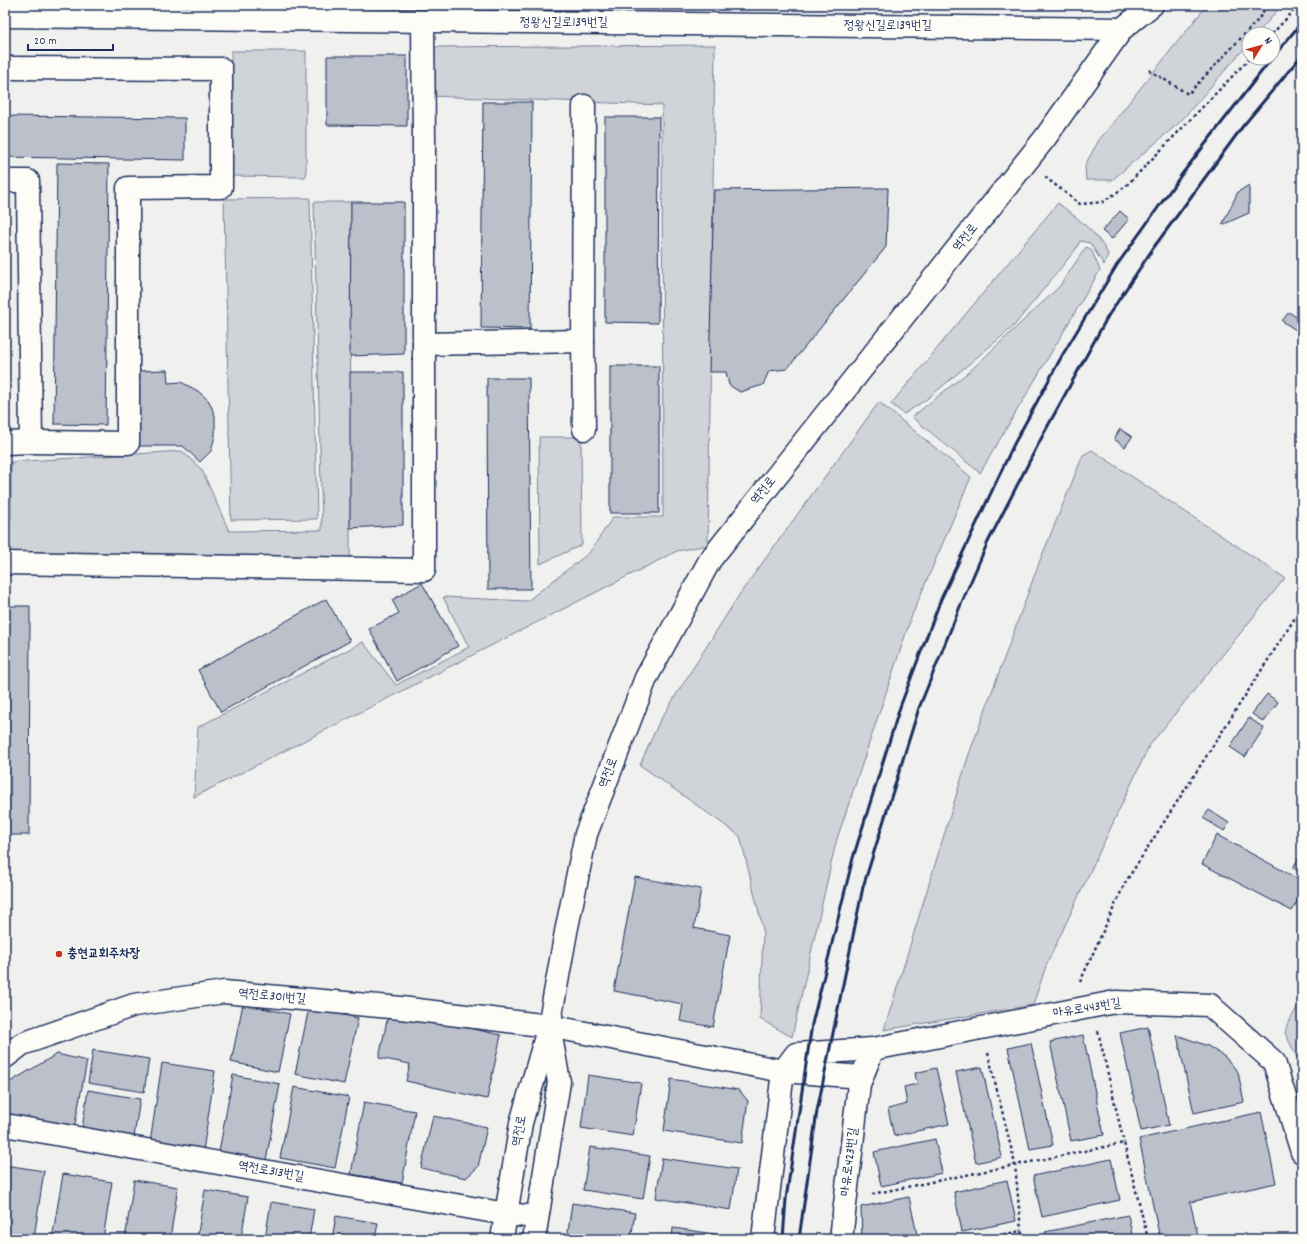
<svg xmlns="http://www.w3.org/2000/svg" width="1307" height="1244" font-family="Dekko,'Poor Story',sans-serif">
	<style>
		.green { fill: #d0d3d8; stroke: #76819b }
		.building { fill: #bbc0ca; stroke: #1b2f5e }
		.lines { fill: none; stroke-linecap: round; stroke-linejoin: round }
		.street-casing { stroke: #1b2f5e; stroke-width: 25 }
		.secondary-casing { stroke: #1b2f5e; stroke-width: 25 }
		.path { stroke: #1b2f5e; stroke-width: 2.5; stroke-dasharray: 3 3; stroke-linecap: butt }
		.street { stroke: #fdfcf7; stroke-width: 22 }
		.secondary { stroke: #fdfcf7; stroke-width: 22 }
		.rail { stroke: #1b2f5e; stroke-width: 3 }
		.poi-dot { fill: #c8321e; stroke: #fdfcf7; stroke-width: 1.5 }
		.labels { text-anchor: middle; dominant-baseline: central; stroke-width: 3; stroke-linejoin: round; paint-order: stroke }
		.street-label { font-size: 13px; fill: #1b2f5e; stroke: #fdfcf7 }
		.poi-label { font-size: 13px; font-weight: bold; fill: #1b2f5e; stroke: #fdfcf7; text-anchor: start }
	</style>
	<rect width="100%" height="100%" fill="#f0f0ee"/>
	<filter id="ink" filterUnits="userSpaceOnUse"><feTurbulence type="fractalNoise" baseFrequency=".025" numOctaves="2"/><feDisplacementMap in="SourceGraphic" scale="8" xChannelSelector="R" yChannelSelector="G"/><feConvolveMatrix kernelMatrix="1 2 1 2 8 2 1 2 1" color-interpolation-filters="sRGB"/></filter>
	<g filter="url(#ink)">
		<!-- green -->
		<g class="green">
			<path d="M1207,5H1282L1257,34H1249V43L1180,122L1112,180H1086L1085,165L1099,140Z"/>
			<path d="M715,45L708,545L677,551L194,797L198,727L363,642L396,685L469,647L443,597L527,601L589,553L613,517H663L662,105L429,96V47Z"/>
			<path d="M231,51H306V177L231,176Z"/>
			<path d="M310,198L317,519L231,520L224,199Z"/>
			<path d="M314,202H351L350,569L5,563V519H11V462L182,451L202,470L229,531L322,530Z"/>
			<path d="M1058,203C1077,218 1097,232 1108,254L1104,265L1090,243L1080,241L1076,249L1013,327L927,399L904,414L891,404Z"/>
			<path d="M1086,247L1091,249L1100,270L980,473L912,417L971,370L1059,287Z"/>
			<path d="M879,402L971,477L912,615L836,842L792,1037L760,1019L763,929L740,836L640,765L659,722L739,595Z"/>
			<path d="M539,437H581L582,545L540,564Z"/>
			<path d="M1092,450L1285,578L1149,746L1046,966L1033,1005L884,1030L968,757L1039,563L1083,455Z"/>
			<path d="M1302,999V1068L1285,1033L1287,1025Z"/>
		</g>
		<!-- building -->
		<g class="building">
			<path d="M327,56H407V126L327,125Z"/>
			<path d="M483,102H532L530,329L481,328Z"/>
			<path d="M5,116L185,118V160L5,157Z"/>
			<path d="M605,117H659L658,323L605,322Z"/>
			<path d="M57,163L109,164L106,425L54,424Z"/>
			<path d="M1249,185V213L1222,225L1238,192Z"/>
			<path d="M888,188L886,247L787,369L769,371L763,385L740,392L729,385L726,372H709L714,190Z"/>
			<path d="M351,202H404V354L350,356Z"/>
			<path d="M1120,211L1129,219L1112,239L1102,231Z"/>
			<path d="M1289,312L1302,321V334L1282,321Z"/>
			<rect x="610" y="366" width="49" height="147"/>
			<path d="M167,370L168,383L181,382L198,391L209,401L215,416V436L211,451L200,462L183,446H137L136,371Z"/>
			<path d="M350,372H403V525L350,528Z"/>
			<path d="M487,378H529L531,589H488Z"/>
			<path d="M1120,429L1132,437L1125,447L1114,439Z"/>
			<path d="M422,583L458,646L397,681L369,629L399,613L392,600Z"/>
			<path d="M326,599L350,641L221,712L198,670Z"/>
			<path d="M5,606H30L29,835H5Z"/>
			<path d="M1267,694L1278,702L1264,722L1252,714Z"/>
			<path d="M1249,718L1264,728L1245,757L1230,747Z"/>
			<path d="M1209,810L1229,823L1224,831L1203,818Z"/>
			<path d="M1217,835L1302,881V892L1292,911L1202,864Z"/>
			<path d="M1298,859L1302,862V873L1293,868Z"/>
			<path d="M635,877L701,889L694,928L730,935L713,1027L680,1021L683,1004L614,991Z"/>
			<path d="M243,1004L290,1014L278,1072L231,1062Z"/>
			<path d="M309,1008L358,1018L344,1084L295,1074Z"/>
			<path d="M389,1011L501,1035L487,1099L406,1081L410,1064L379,1058Z"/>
			<path d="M1148,1027L1169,1125L1141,1131L1120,1033Z"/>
			<path d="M1083,1035L1104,1135L1071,1141L1050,1042Z"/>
			<path d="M1177,1035L1208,1046L1225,1057L1238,1072L1244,1102L1194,1113Z"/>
			<path d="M1031,1043L1053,1145L1030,1149L1008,1048Z"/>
			<path d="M93,1050L149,1059L144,1092L88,1083Z"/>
			<path d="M57,1054L87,1061L74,1129L5,1117V1085Z"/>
			<path d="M162,1063L215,1071L203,1151L150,1143Z"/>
			<path d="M982,1067L1002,1157L976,1163L956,1072Z"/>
			<path d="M936,1068L949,1124L894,1136L888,1109L907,1104L904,1087L917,1084L915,1073Z"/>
			<path d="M233,1075L280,1084L266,1161L219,1152Z"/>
			<path d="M588,1075L641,1083L633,1136L581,1128Z"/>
			<path d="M671,1079L739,1090L748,1101L742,1143L664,1131Z"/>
			<path d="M294,1087L349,1097L335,1168L280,1158Z"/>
			<path d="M88,1090L140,1099L133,1143L81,1135Z"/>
			<path d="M364,1102L415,1111L402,1183L351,1174Z"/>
			<path d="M1261,1112L1276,1183L1190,1202L1199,1239H1160L1139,1139Z"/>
			<path d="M433,1116L487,1127L478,1167L466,1178L421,1168Z"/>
			<path d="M935,1139L942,1173L881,1186L874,1152Z"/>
			<path d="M590,1147L650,1156L643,1199L583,1190Z"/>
			<path d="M662,1158L737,1169L731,1210L656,1198Z"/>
			<path d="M1111,1159L1120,1200L1042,1217L1033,1176Z"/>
			<path d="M5,1165L44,1171L34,1238L5,1234Z"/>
			<path d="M63,1174L112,1182L103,1239H52Z"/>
			<path d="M134,1180L178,1187L170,1239H125Z"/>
			<path d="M1007,1180L1016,1221L962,1232L954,1192Z"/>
			<path d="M205,1190L248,1197L241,1239H197Z"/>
			<path d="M909,1197L918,1239H862L861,1207Z"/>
			<path d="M271,1202L314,1209L309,1239H265Z"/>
			<path d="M572,1203L635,1213L631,1239H567Z"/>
			<path d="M1128,1215L1133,1239H1046L1045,1232Z"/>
			<path d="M336,1216L378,1223L375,1239H332Z"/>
			<path d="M673,1228L729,1236V1239H672Z"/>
			<path d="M417,1233L452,1239H416Z"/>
		</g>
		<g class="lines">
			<!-- street casing -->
			<g class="street-casing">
				<g id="street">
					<path d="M5,68L221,69V187L128,188V443L31,442"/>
					<path d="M5,181H28L31,442L5,443"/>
					<path d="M583,341L584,429"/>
					<path d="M424,344L583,341L584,106"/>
					<path d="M5,563L424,570V139L423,22"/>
					<path d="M5,1057L22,1044L134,1005L224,992L401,1008L549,1026L783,1071L862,1077"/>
					<path d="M5,1125L506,1214L537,1217"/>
					<path d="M763,1239L783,1071L796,1054L873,1049"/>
					<path d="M841,1239L859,1084L873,1049L1115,1002L1210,1005L1214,1009L1274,1062L1302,1152"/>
				</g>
			</g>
			<!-- secondary casing -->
			<g class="secondary-casing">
				<g id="secondary">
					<path d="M5,16L1122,29"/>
					<path d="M502,1239L521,1123L549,1026L566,932L586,834L646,678L710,560L1045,138L1122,29L1152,5"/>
					<path d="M534,1239L559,1082L550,1031"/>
				</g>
			</g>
			<!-- path -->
			<g class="path">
				<path d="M1272,34L1299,5"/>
				<path d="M1149,70L1188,94L1258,20L1267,5"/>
				<path d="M1045,177L1080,204L1103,202L1126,186L1250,58"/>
				<path d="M1080,982L1125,883L1302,607"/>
				<path d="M1098,1031L1124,1143"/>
				<path d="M988,1053L1015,1164L1021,1231"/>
				<path d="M872,1194L1124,1143L1148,1239"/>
				<path d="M980,1239L1021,1231L1023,1239"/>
			</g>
			<!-- street -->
			<use href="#street" class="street"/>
			<!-- secondary -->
			<use href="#secondary" class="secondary"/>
			<!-- rail -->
			<g class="rail">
				<path d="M1273,57L1302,22"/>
				<path d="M783,1239L786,1199L812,1024L853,858L900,707L941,599L1014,444L1063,354L1117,265L1182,174L1272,58"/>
				<path d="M799,1239L817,1111L863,887L919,708L959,609L987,544L1044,433L1108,316L1154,247L1243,126L1302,55"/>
			</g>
		</g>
	</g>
	<!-- markers -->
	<circle class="poi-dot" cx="59" cy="954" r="4"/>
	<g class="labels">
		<!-- street labels -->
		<g class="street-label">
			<text x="564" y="23">정왕신길로139번길</text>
			<text x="888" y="26">정왕신길로139번길</text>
			<text transform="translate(966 238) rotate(-51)">역전로</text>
			<text transform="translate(764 491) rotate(-51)">역전로</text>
			<text transform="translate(609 773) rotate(-69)">역전로</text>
			<text transform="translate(272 997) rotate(5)">역전로301번길</text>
			<text transform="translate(1087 1009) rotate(-9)">마유로443번길</text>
			<text transform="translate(520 1131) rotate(-79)">역전로</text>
			<text transform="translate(850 1162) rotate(-83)">마유로423번길</text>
			<text transform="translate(271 1172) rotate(10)">역전로313번길</text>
		</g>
		<!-- poi labels -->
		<g class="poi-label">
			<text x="67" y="954">충현교회주차장</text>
		</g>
	</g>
	<!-- margin -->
	<rect width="1307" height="1244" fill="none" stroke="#fdfcf7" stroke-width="20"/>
	<rect x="10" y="10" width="1287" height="1224" fill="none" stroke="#1b2f5e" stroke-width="1.5" filter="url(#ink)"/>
	<!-- north arrow -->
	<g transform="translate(1261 46) rotate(53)"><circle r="19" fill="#fdfcf7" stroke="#a3aaba"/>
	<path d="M0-3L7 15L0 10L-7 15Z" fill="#c8321e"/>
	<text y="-6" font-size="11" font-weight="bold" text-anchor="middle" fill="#1b2f5e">N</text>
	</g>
	<!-- scale -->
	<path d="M28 44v6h85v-6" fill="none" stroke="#1b2f5e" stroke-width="2"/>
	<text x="34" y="44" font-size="12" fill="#1b2f5e" stroke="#fdfcf7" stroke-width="3" paint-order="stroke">20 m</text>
</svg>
